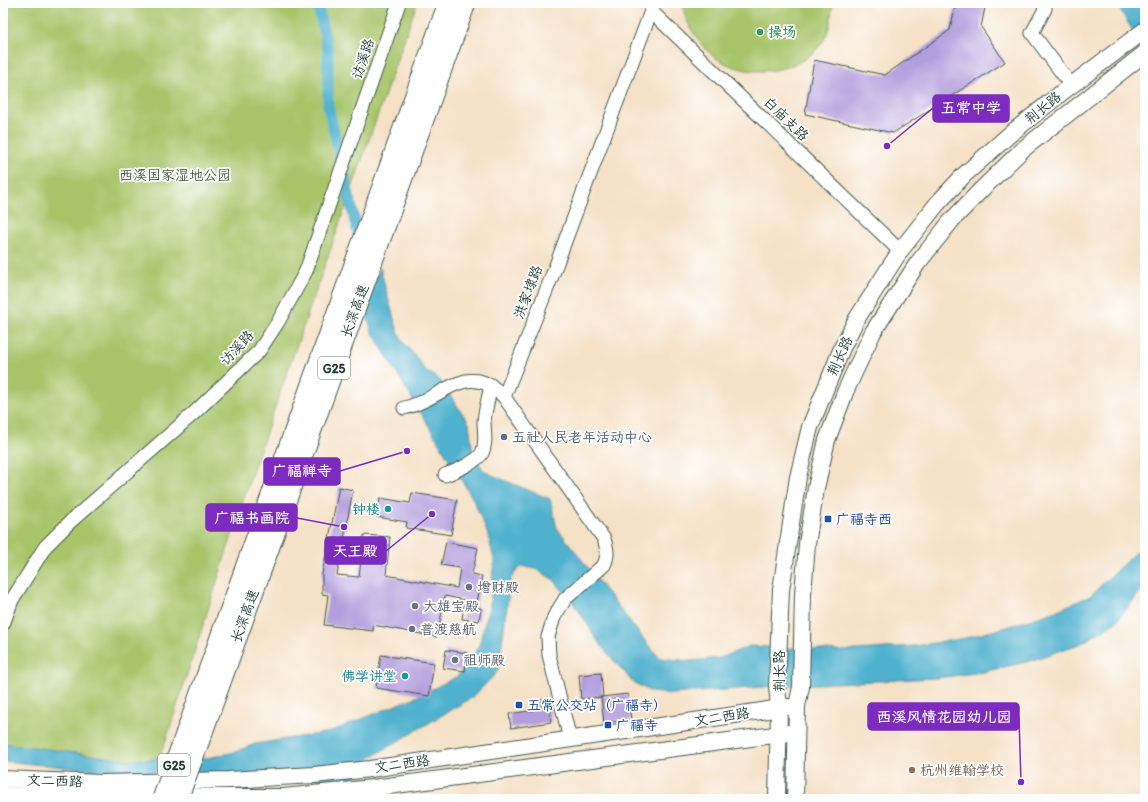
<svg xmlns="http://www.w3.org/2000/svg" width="1148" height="802" font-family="Itim,'LXGW WenKai TC',sans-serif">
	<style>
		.green { fill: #a9c56b; stroke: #648150 }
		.water { fill: #4fb1ce; stroke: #377781 }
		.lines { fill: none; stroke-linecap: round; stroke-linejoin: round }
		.canal { stroke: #4fb1ce; stroke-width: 11 }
		.building { fill: #b39edd }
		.minor-casing { stroke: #3f564a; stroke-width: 15 }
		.major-casing { stroke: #3f564a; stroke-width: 18 }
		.highway-casing { stroke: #3f564a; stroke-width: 21 }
		.minor { stroke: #fff; stroke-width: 13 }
		.major { stroke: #fff; stroke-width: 16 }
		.highway { stroke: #fff; stroke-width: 19 }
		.highway-bridge-casing { stroke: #3f564a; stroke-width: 21; stroke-linecap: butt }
		.highway-bridge { stroke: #fff; stroke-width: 19 }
		.leisure-dot { fill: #2e9e5b; stroke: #fff; stroke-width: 1.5 }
		.service-dot { fill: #5c6f8a; stroke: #fff; stroke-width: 1.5 }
		.culture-dot { fill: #0f9aa8; stroke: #fff; stroke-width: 1.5 }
		.transit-dot { fill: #1a4fb4; stroke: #fff; stroke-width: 1.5 }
		.worship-dot { fill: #6b7280; stroke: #fff; stroke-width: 1.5 }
		.education-dot { fill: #8d6e63; stroke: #fff; stroke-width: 1.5 }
		.labels { text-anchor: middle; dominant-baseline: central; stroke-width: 3.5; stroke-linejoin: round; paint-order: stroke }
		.shield { fill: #fff; stroke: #627771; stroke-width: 1 }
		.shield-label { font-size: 13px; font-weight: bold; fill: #1f3d34 }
		.leisure-label { font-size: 14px; fill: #27864d; stroke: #fff; text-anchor: start }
		.street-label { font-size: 14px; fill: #1f3d34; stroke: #fff }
		.park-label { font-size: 14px; fill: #425f42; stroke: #fff }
		.service-label { font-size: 14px; fill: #4e5e75; stroke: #fff; text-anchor: start }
		.culture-label { font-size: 14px; fill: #0d838f; stroke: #fff; text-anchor: end }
		.transit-label { font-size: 14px; fill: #164399; stroke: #fff; text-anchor: start }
		.worship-label { font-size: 14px; fill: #5b616d; stroke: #fff; text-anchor: start }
		.education-label { font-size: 14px; fill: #785e54; stroke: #fff; text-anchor: start }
		.leader { fill: none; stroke: #7b2cbf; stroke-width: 1.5 }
		.callout-dot { fill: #7b2cbf; stroke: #fff; stroke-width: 1.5 }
		.callout { fill: #7b2cbf; stroke: #7b2cbf; stroke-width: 1.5 }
		.callout-label { font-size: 15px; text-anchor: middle; font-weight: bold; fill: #fff }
	</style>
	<rect width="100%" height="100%" fill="#fff"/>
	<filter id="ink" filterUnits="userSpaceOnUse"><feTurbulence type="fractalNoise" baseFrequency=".025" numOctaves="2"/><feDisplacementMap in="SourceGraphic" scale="8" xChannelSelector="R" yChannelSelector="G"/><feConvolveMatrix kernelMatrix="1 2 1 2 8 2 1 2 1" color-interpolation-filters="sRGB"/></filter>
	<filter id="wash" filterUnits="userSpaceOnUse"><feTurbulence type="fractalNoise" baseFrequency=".012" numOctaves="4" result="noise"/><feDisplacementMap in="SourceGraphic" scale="16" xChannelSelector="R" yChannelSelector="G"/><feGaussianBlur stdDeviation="0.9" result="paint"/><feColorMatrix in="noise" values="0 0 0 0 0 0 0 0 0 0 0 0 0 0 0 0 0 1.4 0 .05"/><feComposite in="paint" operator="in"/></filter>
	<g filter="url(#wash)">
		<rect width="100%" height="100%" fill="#f4e1c6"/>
		<!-- green -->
		<g class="green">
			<path d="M3,3H417L255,464L165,743L155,765L3,760Z"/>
			<path d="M683,3H833C831,13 830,30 825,38C805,73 751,80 719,60C707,53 698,40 691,29C687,21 682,11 683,3Z"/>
		</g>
		<!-- water -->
		<g class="water">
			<path d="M1116,3H1145V51Z"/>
			<path d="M380,268L395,323L403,342L416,357L424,369L439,379L469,423L473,454L482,468L486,472L499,478L550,499L557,528L649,646L660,658L690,661L720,658L750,646L842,651L914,646L965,638L1007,627L1051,613L1090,596L1145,543V586L1116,622L1082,643L1030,661L983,672L937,678L777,686L671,694L651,692L633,682L601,646L579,611L554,580L536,569L521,566L511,578L498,671L473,697L371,757L351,780L344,799H321L319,778L92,770L3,761V743L128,760L207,758L235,752L255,744L330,732L423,694L458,676L478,649L490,603L494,559L487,532L473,499L372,332L366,312Z"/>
		</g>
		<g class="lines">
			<!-- canal -->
			<path class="canal" d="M317,3L328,50V106L357,230"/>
		</g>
		<g id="blocks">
			<!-- building -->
			<g class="building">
				<path d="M956,3H986L981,27L1005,62L893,133L805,114L814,60L885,75L950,30Z"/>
				<path d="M339,487L353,490L337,575L359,577L364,535L390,537L386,575L457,588L460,568L441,565L446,542L478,548L472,574L482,576L476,608H481L479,621L462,619L465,600L445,596L437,637L373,625V631L324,625L328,595L322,594V574Z"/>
				<path d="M412,493L457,500L451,535L406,528L407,522L377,517L380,498L410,503Z"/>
				<path d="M446,650L467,653L465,671L443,668Z"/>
				<path d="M381,655L434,663L429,696L376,688Z"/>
				<path d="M601,673L603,697L581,699L579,675Z"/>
				<path d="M628,694L631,720L604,723L601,697Z"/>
				<path d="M548,699L551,722L511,728L509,714L535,710L534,701Z"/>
			</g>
		</g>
	</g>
	<g filter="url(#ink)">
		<use href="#blocks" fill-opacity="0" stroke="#3f564a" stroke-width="1"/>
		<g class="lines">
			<!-- minor casing -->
			<g class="minor-casing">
				<g id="minor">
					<path d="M1045,3V9L1032,33L1071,85"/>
					<path d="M651,11L900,251"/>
					<path d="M504,397L552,276L654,3"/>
					<path d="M404,408C441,401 468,357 504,397L604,539C607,549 609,555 604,565L565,599L554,617L548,637L549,655L570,739"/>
					<path d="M445,475C454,472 478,461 482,453C487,443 484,432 484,422C485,409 489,397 491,385"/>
					<path d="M3,624L12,600L45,547L71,521L193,414L259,351L278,322L306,271L399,3"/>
				</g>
			</g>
			<!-- major casing -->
			<g class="major-casing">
				<g id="major">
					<path d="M3,779L101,783L229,780L314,775L370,769L788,707"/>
					<path d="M3,795L98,797H283L373,788L789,733"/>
					<path d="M777,799L779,708L777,686L781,590L790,530L798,477L810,427L842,348L856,320L900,251L937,204L964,175L1009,135L1065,90L1145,30"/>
					<path d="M795,799L797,706L801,687L803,594L807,544L816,488L827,440L846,390L873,332L917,264L952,220L980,191L1022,150L1145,53"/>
				</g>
			</g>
			<!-- highway casing -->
			<g class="highway-casing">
				<g id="highway">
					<path d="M186,732L448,3"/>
					<path d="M203,732L466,3"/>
				</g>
			</g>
			<!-- minor -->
			<use href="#minor" class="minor"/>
			<!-- major -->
			<use href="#major" class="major"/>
			<!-- highway -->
			<use href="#highway" class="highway"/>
			<!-- highway-bridge casing -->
			<g class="highway-bridge-casing">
				<g id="highway-bridge">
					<path d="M162,799L186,732"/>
					<path d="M178,799L203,732"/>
				</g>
			</g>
			<!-- highway-bridge -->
			<use href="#highway-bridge" class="highway-bridge"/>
		</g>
	</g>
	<!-- markers -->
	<circle class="leisure-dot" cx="760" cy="32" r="4"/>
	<circle class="service-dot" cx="504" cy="437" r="4"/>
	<g class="culture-dot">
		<circle cx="388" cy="509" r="4"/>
		<circle cx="405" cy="676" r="4"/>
	</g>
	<g class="transit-dot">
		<rect x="824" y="515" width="8" height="8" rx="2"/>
		<rect x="515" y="701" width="8" height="8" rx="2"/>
		<rect x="604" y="721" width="8" height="8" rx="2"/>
	</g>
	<g class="worship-dot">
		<circle cx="469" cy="587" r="4"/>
		<circle cx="415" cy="606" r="4"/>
		<circle cx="412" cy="629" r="4"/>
		<circle cx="455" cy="660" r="4"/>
	</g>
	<circle class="education-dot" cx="912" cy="770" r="4"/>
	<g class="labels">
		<!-- shield labels -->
		<g class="shield">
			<rect x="318" y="357" width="32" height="22" rx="3"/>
			<rect x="158" y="754" width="32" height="22" rx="3"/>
		</g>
		<g class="shield-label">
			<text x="334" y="368">G25</text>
			<text x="174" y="765">G25</text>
		</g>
		<!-- leisure labels -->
		<g class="leisure-label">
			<text x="768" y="32">操场</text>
		</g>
		<!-- street labels -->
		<g class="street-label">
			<text transform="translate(363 59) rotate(-71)">访溪路</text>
			<text transform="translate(1043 108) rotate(-39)">荆长路</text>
			<text transform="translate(786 119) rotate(44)">白庙支路</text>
			<text transform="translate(528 292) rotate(-69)">洪家埭路</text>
			<text transform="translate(355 311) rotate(-70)">长深高速</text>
			<text transform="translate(237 348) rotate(-47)">访溪路</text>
			<text transform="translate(840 356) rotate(-66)">荆长路</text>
			<text transform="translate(245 616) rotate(-70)">长深高速</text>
			<text transform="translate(779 671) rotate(-90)">荆长路</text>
			<text transform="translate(722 717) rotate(-9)">文二西路</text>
			<text transform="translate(402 764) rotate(-8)">文二西路</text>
			<text transform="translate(55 781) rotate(2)">文二西路</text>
		</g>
		<!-- park labels -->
		<g class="park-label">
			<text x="175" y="175">西溪国家湿地公园</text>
		</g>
		<!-- service labels -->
		<g class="service-label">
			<text x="512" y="437">五社人民老年活动中心</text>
		</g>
		<!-- culture labels -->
		<g class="culture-label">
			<text x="380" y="509">钟楼</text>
			<text x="397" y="676">佛学讲堂</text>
		</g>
		<!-- transit labels -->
		<g class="transit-label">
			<text x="836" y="519">广福寺西</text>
			<text x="527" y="705">五常公交站（广福寺）</text>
			<text x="616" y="725">广福寺</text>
		</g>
		<!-- worship labels -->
		<g class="worship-label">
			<text x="477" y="587">增财殿</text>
			<text x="423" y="606">大雄宝殿</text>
			<text x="420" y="629">普渡慈航</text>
			<text x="463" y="660">祖师殿</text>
		</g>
		<!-- education labels -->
		<g class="education-label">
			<text x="920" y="770">杭州维翰学校</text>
		</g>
	</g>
	<!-- callouts -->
	<path class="leader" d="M887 146L933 108M407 451L340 471M344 527L297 518M432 514L386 551M1021 782L1019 717"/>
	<g class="callout-dot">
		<circle cx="887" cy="146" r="4"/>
		<circle cx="407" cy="451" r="4"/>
		<circle cx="344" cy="527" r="4"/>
		<circle cx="432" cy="514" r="4"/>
		<circle cx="1021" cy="782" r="4"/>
	</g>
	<g class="callout">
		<rect x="933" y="95" width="76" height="27" rx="4"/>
		<rect x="264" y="458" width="76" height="27" rx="4"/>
		<rect x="206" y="504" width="91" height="27" rx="4"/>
		<rect x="325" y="537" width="61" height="27" rx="4"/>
		<rect x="868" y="703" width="151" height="27" rx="4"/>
	</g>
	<g class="callout-label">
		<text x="971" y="113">五常中学</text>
		<text x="302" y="476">广福禅寺</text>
		<text x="252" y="523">广福书画院</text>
		<text x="355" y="556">天王殿</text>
		<text x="944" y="722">西溪风情花园幼儿园</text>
	</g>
	<!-- margin -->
	<rect width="1148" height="802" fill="none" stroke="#fff" stroke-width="16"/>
</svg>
